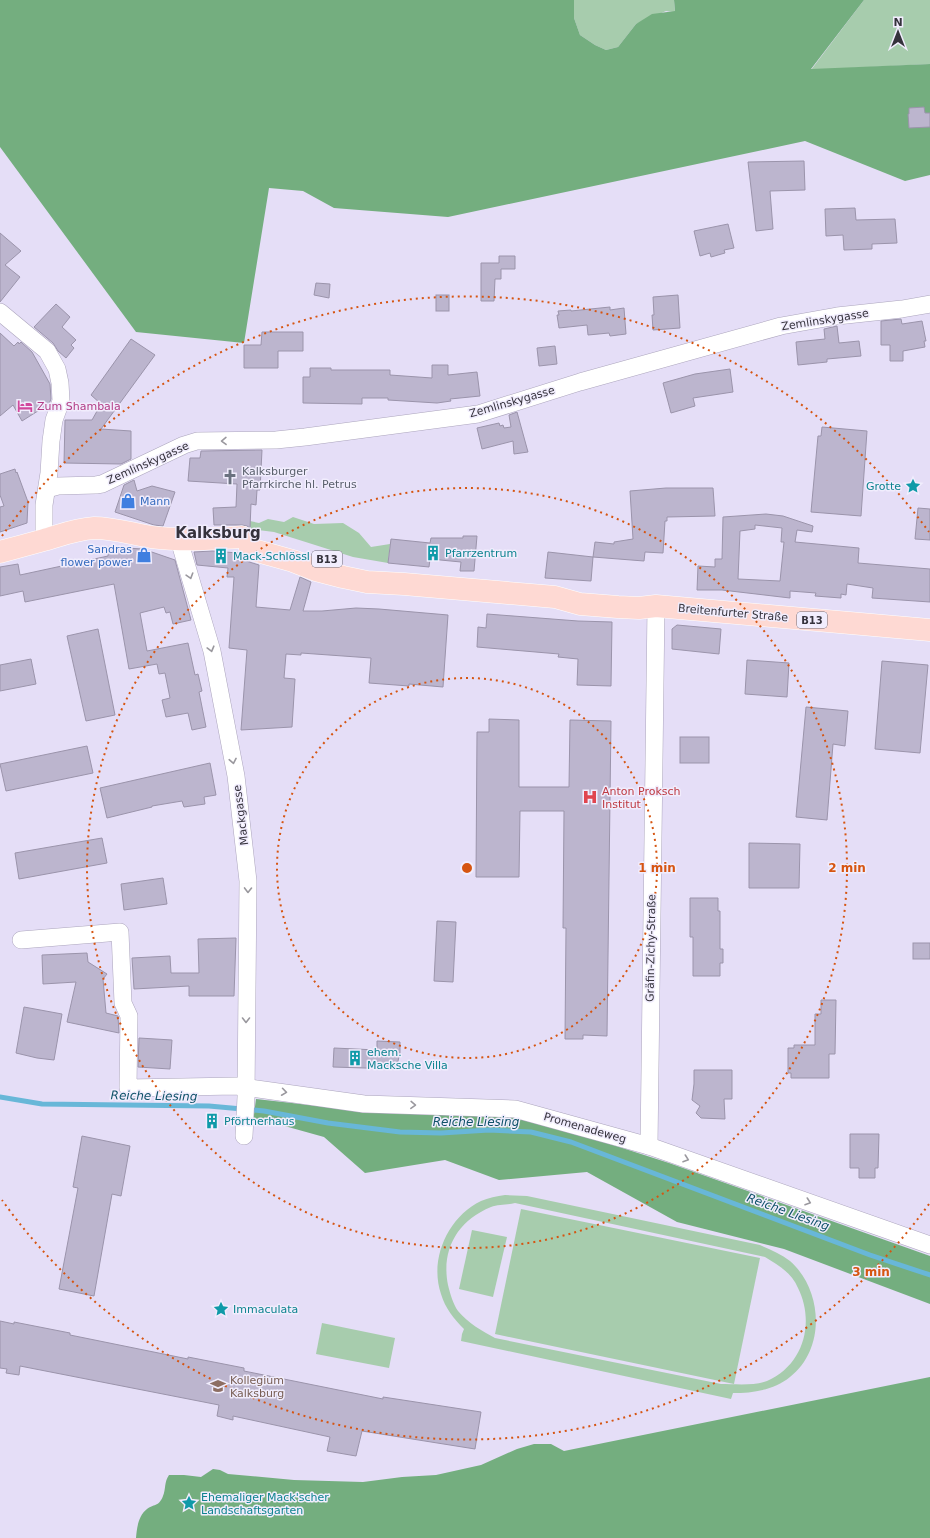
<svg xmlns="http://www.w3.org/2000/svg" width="930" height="1538" font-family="'DejaVu Sans',sans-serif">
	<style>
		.green { fill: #a7ccad; fill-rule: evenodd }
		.forest { fill: #74ae7f }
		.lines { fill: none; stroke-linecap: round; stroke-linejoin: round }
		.stream { stroke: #68b7d8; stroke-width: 5 }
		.building { fill: #bcb5ce; stroke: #9b94ab; fill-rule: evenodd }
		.minor-casing { stroke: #aca5bd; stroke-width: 18 }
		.primary-casing { stroke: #fff; stroke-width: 23 }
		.minor { stroke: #fff; stroke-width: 17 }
		.primary { stroke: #fed9d3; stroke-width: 22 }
		.oneway { stroke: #9a989e }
		.ring { fill: none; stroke: #d65511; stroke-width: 2; stroke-dasharray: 2 4 }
		.labels { text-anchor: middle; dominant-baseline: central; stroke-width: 3; stroke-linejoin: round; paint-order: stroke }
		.shield { fill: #f1edfd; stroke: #6d6a76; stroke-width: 1 }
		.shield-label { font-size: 10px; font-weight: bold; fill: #35323c }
		.street-label { font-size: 11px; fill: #35323c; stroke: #f1edfd }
		.hotel-label { font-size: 11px; fill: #b23c85; stroke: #f1edfd; text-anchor: start }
		.worship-label { font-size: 11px; fill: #5b616d; stroke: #f1edfd; text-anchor: start }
		.culture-label { font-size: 11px; fill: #0d838f; stroke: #f1edfd; text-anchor: start }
		.shop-label { font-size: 11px; fill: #366cbe; stroke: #f1edfd; text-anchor: start }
		.health-label { font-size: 11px; fill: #be3a42; stroke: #f1edfd; text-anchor: start }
		.education-label { font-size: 11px; fill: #785e54; stroke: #f1edfd; text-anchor: start }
		.water-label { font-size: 12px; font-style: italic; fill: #0e5168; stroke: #f1edfd }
		.district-label { font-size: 15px; font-weight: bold; fill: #35323c; stroke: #f1edfd }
		.centre { fill: #d65511; stroke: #f1edfd; stroke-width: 2 }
		.ring-label { font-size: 12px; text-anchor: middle; font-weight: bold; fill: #d65511; stroke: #f1edfd; stroke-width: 3; stroke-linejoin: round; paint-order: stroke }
	</style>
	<rect width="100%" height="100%" fill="#e5def7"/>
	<!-- green -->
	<g class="green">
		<path d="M574,0H674L675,12L666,11L636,24L618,47L606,50L595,45L580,35L574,18Z"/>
		<path d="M864,0H930V64L811,70Z"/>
		<path d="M293,517L314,524L343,523L359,533L371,547L390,544L388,563L353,557L274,532L250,529V521L259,523L268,519L284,522Z"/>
		<path d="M505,1195L527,1196L760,1245C771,1250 781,1254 790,1261C823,1290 826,1349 790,1377C774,1390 753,1393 733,1393L731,1399L461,1341L462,1334L464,1329C454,1319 445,1308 441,1294C429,1259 448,1217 481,1201C488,1198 497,1196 505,1195ZM515,1203L765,1257C778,1265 792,1273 798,1288C815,1322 804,1365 767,1381C755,1386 734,1384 721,1384L495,1338C482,1331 468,1323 458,1311C453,1304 450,1293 448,1285C441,1250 457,1221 491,1207C498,1204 508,1205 515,1203Z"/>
		<path d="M521,1209L760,1258L734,1384L495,1334Z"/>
		<path d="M472,1230L507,1237L493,1297L459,1289Z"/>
		<path d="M322,1323L395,1338L389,1368L316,1354Z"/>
	</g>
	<!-- forest -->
	<g class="forest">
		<path d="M0,0H574V18L580,35L595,45L606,50L618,47L636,24L652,14L675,11L674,0H864L811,69L930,64V175L905,181L805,141L448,217L334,208L303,191L269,188L244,343L136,332L0,147Z"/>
		<path d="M256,1099L363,1111L464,1114L529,1118L669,1163L930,1256V1304L784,1249L677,1222L587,1172L499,1180L445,1160L365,1173L324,1137L281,1125L253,1122Z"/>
		<path d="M930,1377V1538H136C137,1528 138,1516 147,1509C153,1504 159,1507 163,1496C166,1489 164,1482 169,1475H184L201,1477L213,1469L220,1470L228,1474L294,1480L363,1482L402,1477L436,1475L481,1465L517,1449L534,1444H551L564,1451Z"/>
	</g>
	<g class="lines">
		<!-- stream -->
		<path class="stream" d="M0,1097L42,1104L209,1106L264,1111L328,1123L400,1132L441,1133L489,1130L531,1132L571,1142L870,1255L930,1275"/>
	</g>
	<!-- building -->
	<g class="building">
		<path d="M924,107L925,113H930V127L909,128L908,114H909V108Z"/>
		<path d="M804,161L805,190L770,191L773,229L756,231L748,162Z"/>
		<path d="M855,208L856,220L895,219L897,243L872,244V249L844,250L843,235L826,236L825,209Z"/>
		<path d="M728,224L734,248L724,250L725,253L711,257L710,253L700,256L694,231Z"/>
		<path d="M0,233L21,251L5,265L20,277L0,302Z"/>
		<path d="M499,256H515V269H501V279H495L494,301H481V263H499Z"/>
		<path d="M316,283L330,284L329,298L314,295Z"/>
		<rect x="436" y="295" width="13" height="16"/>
		<path d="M678,295L680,328L653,330L652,315H654L653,297Z"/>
		<path d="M56,304L70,317L62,327L76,340L71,345L74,348L66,358L58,351L53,343L34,327Z"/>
		<path d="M610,307V310L624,308L626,334L610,336L609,333L588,335L587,325L559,328L557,315H559L558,311L571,310V311Z"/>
		<path d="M901,319L902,324L922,321L926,341H924L925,347L903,351V361H890V345H881V321Z"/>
		<path d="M837,326L839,343L859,341L861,356L827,359V362L798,365L796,342L825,339L824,329Z"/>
		<path d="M262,332H303V351H278V368H244V345H261Z"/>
		<path d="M0,333L14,346L18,342L19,344L21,342L32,352L50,384L51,399L49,404L22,421L13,405L0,416Z"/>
		<path d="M131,339L155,355L101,429L131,431V459L121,464L64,463L65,420H92L101,404L91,395Z"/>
		<path d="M555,346L557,364L539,366L537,348Z"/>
		<path d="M432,365H448V375L477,372L480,396L450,399L451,401L437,403L388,400V398H362V404L303,403V377H310V368H331V370H390V375L432,378Z"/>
		<path d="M730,369L733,392L693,398L695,406L671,413L663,383L695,374Z"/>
		<path d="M517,412L528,452L514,454L513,441L482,449L477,428L499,423L500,426L503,425L504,428L511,427L509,415Z"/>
		<path d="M822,427L867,431L861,516L811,512L818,436H821Z"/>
		<path d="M262,450L260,490H257L256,505L251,504L250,528L247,526L242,525H214L213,508L236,507L237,484L188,481L190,458H200L201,451Z"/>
		<path d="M15,469L16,473L17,472L28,502L27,523L0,532V507L4,506L0,495V474Z"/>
		<path d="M134,480L137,491L152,486L175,492L163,526L154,525L115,512L124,485Z"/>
		<path d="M666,488H713L715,516L667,517V521H665L663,553L645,552L644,561L593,557L595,542L614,544V542L633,539L630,491Z"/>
		<path d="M918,508L930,509V540L915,539Z"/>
		<path d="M766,514L783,516L813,526L812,532L797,530L795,542L859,548L858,563L930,569V602L872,598L873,588L847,584L846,595L841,594V598L815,596L816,593L790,591V598L722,590H697L698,566L715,567V559H722L723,517ZM755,525L782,528L781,542H784L780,581L738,579L740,531L755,529Z"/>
		<path d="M463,536H477L474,571H460L461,562L430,559L429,567L388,563L391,539L430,543L431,538H463Z"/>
		<path d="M108,547L143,549L175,560L191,620L173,624L170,612L166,613L164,607L140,613L147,651L188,643L195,675L198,674L202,691L199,692L206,727L192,730L188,713L166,717L162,700L170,698L165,673L159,674L157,664L129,669L114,584L25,602L23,591L0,596V567L18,564L20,575L108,556Z"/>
		<path d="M212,551L238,553L241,558L246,561L259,565L256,607L290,610L300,577L311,582L303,611H322L356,608L379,609L448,615L443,687L409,684V686L369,683L371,658L301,653V655L286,654L284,678L295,679L292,727L241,730L247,650L229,648L234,577H227L228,568L197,565L194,552Z"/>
		<path d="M548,552L593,557L591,581L545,578Z"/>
		<path d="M487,614L578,621L612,622L611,686L577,685L578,659L558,657L559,654L477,647L478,627L486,628Z"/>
		<path d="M677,625L721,629L719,654L672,649V629Z"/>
		<path d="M98,629L115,715L86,721L67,636Z"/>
		<path d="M31,659L36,684L0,691V665Z"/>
		<path d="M747,660L789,663L787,697L745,694Z"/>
		<path d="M882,661L928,665L920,753L875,749Z"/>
		<path d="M806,707L848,711L845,746L833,744L827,820L796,817Z"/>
		<path d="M489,719L519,720V787H569L570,720L611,721L607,1036L583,1035V1039H565L566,928H563L564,811H520L519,877H476L477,732H489Z"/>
		<rect x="680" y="737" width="29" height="26"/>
		<path d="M87,746L93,773L6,791L0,764Z"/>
		<path d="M210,763L216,795L204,797L205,804L184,807L182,801L152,806V807L107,818L100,788Z"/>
		<path d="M102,838L107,863L19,879L15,853Z"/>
		<path d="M749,843L800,844L799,888H749Z"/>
		<path d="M163,878L167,904L124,910L121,884Z"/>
		<path d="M690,898H718V911H720V949H723V963H720V976H693V937H690Z"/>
		<path d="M437,921L456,922L453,982L434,981Z"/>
		<path d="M236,938L234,996H189V986L134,989L132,958L170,956L171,973H199L198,939Z"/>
		<rect x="913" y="943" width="17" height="16"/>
		<path d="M87,953L88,962L107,974L103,979L106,1013L118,1016L119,1033L67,1022L76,982L43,984L42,955Z"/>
		<path d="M821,1000H836L835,1054H829V1078H791V1073H788V1048H794V1045H815V1014H821Z"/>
		<path d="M24,1007L62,1014L54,1060L37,1058L16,1053Z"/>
		<path d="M139,1038L172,1040L170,1069L138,1067Z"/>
		<path d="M377,1041L400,1042V1053L396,1069L333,1067L334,1048L377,1050Z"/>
		<path d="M694,1070H732V1099H724L725,1119L701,1118L696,1113L700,1106L692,1100L694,1084Z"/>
		<path d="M850,1134H879L878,1168H875V1178H859V1168H850Z"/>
		<path d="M82,1136L130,1146L121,1196L112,1194L94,1296L59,1289L78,1188L73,1187Z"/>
		<path d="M0,1321L14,1324V1322L70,1333V1335L188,1359V1357L244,1368V1371L383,1399V1397L481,1412L475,1449L362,1431L356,1456L327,1451L330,1437L233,1416V1420L217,1416L219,1405L20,1366L19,1375L6,1373L7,1369L0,1368Z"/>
	</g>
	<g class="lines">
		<!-- minor casing -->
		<g class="minor-casing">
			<g id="minor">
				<path d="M0,312L47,351L57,369L60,383L61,401L54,420L51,441L49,473L44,505V540"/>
				<path d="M47,489L58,486L96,485L102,484L184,445L197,441L276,440L305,437L478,414L580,382L781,326L837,316L902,309L930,304"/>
				<path d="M179,540L212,651L236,776L248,881L246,1097L244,1136"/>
				<path d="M21,940L120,932L123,1003L129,1016L128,1088L236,1086L364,1104L515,1109L649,1146L930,1245"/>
				<path d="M649,1146L656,606"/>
			</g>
		</g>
		<!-- primary casing -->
		<g class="primary-casing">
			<g id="primary">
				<path d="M250,549L293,561L316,570L343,577L367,582L404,584L555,597L580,604L618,607L639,608L656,606L930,630"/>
				<path d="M0,552C15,548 29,544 44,540C61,535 76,529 94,528C114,528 132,534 151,537C182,541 211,539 242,537"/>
			</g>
		</g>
		<!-- minor -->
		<use href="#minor" class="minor"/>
		<!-- primary -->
		<use href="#primary" class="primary"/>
	</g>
	<!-- one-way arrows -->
	<defs><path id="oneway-chevron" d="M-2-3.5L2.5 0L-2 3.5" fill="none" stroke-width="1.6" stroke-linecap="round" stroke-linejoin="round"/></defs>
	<g class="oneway">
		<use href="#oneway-chevron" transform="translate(224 441) rotate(179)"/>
		<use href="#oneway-chevron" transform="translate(190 576) rotate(73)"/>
		<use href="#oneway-chevron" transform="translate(211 649) rotate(75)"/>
		<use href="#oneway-chevron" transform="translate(233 761) rotate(79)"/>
		<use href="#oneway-chevron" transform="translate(248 890) rotate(91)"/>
		<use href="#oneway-chevron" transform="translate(246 1020) rotate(90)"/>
		<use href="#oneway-chevron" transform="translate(284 1092) rotate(8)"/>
		<use href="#oneway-chevron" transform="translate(413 1105) rotate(2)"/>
		<use href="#oneway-chevron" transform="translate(686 1159) rotate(19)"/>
		<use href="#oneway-chevron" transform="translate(808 1202) rotate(19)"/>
	</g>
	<!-- distance rings -->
	<g class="ring">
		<circle cx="467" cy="868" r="190"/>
		<circle cx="467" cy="868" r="380"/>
		<path d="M929 1204A571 571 0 0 1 2 1200M2 536A571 571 0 0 1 929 532"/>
	</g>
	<!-- icons -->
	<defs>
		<g id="hotel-bare" transform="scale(1.2)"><path d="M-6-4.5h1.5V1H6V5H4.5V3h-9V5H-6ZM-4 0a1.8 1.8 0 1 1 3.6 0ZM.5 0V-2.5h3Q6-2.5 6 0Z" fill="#d1479c" stroke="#f1edfd" stroke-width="2.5" paint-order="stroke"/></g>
		<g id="church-bare" transform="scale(1.2)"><path d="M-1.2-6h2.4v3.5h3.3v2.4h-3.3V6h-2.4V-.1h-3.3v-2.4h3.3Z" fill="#6b7280" stroke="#f1edfd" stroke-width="2.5" paint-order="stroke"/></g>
		<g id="sight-bare" transform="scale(1.2)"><path d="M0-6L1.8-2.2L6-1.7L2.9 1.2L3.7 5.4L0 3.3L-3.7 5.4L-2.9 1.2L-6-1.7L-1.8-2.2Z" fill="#0f9aa8" stroke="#f1edfd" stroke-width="2.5" paint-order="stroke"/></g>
		<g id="shop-bare" transform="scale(1.2)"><path d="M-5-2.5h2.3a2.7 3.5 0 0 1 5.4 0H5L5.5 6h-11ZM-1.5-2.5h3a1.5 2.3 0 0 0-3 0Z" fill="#3f7fe0" stroke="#f1edfd" stroke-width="2.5" paint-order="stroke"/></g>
		<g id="building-bare" transform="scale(1.2)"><path d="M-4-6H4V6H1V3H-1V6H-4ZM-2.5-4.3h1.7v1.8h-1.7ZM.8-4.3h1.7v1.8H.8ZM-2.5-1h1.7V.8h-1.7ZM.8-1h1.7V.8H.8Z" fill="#0f9aa8" stroke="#f1edfd" stroke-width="2.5" paint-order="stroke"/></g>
		<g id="hospital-bare" transform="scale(1.2)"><path d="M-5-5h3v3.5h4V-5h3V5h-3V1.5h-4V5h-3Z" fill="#e0444e" stroke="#f1edfd" stroke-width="2.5" paint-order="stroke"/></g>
		<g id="school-bare" transform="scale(1.2)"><path d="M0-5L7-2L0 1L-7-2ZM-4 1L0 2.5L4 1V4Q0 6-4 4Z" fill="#8d6e63" stroke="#f1edfd" stroke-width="2.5" paint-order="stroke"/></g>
	</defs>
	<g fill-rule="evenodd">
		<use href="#hotel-bare" x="25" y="406"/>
		<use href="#church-bare" x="230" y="477"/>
		<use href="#sight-bare" x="913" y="486"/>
		<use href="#shop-bare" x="128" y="501"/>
		<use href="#building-bare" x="433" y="553"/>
		<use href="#shop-bare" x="144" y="555"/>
		<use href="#building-bare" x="221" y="556"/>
		<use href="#hospital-bare" x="590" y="797"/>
		<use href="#building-bare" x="355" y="1058"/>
		<use href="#building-bare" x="212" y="1121"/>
		<use href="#sight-bare" x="221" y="1309"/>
		<use href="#school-bare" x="218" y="1386"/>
		<use href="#sight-bare" x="189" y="1503"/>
	</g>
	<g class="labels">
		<!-- shield labels -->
		<g class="shield">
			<rect x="312" y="551" width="30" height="16" rx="3"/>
			<rect x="797" y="612" width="30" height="16" rx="3"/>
		</g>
		<g class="shield-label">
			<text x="327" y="559">B13</text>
			<text x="812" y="620">B13</text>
		</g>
		<!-- street labels -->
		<g class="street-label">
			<text transform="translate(825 320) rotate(-9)">Zemlinskygasse</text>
			<text transform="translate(512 402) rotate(-16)">Zemlinskygasse</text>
			<text transform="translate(148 463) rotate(-24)">Zemlinskygasse</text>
			<text transform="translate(733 613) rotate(5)">Breitenfurter Straße</text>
			<text transform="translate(241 815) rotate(-97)">Mackgasse</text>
			<text transform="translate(651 948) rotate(-89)">Gräfin-Zichy-Straße</text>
			<text transform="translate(585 1128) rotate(16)">Promenadeweg</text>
		</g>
		<!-- hotel labels -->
		<g class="hotel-label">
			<text x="37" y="406">Zum Shambala</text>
		</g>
		<!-- worship labels -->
		<g class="worship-label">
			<text x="242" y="471">Kalksburger<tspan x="242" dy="13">Pfarrkirche hl. Petrus</tspan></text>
		</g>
		<!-- culture labels -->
		<g class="culture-label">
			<text x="901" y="486" text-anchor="end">Grotte</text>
			<text x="445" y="553">Pfarrzentrum</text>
			<text x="233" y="556">Mack-Schlössl</text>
			<text x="367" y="1052">ehem.<tspan x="367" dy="13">Macksche Villa</tspan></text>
			<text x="224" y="1121">Pförtnerhaus</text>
			<text x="233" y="1309">Immaculata</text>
			<text x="201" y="1497">Ehemaliger Mack'scher<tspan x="201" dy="13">Landschaftsgarten</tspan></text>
		</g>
		<!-- shop labels -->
		<g class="shop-label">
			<text x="140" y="501">Mann</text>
			<text x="132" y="549" text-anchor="end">Sandras<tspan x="132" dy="13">flower power</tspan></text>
		</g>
		<!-- health labels -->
		<g class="health-label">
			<text x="602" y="791">Anton Proksch<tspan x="602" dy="13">Institut</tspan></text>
		</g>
		<!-- education labels -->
		<g class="education-label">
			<text x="230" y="1380">Kollegium<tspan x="230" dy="13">Kalksburg</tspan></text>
		</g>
		<!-- water labels -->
		<g class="water-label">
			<text transform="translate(154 1096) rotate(1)">Reiche Liesing</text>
			<text x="476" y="1122">Reiche Liesing</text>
			<text transform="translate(788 1212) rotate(20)">Reiche Liesing</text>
		</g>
		<!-- district labels -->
		<g class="district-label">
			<text x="218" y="533">Kalksburg</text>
		</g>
	</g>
	<circle cx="467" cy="868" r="6" class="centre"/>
	<g class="ring-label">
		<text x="657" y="872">1 min</text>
		<text x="847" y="872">2 min</text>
		<text x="871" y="1276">3 min</text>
	</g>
	<!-- north arrow -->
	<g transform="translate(898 32)" stroke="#f1edfd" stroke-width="3" paint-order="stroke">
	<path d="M0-3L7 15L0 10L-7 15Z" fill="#35323c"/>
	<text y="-6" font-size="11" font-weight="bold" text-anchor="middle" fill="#35323c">N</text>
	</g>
</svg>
